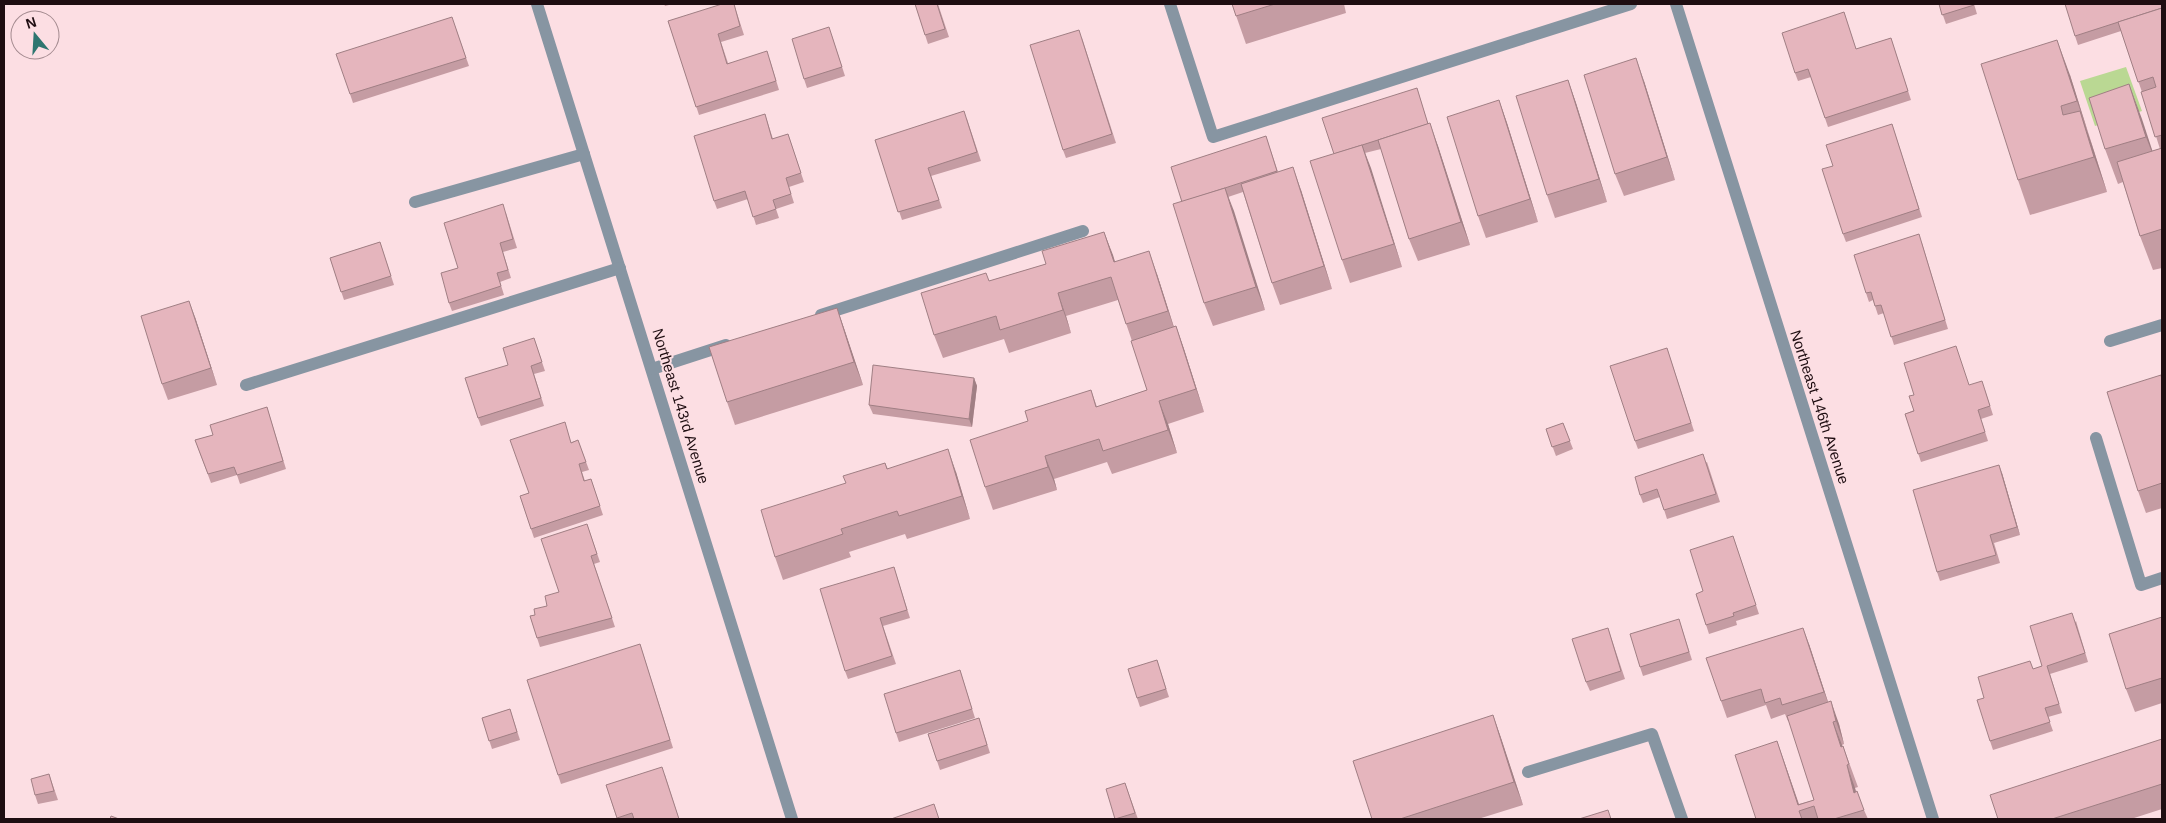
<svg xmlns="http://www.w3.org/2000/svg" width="2166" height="823" font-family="Arial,sans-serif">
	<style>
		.green { fill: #bad893 }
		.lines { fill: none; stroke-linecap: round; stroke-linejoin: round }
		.minor { stroke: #8795a2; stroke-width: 12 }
		.wall { fill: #c59ca3 }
		.shaded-wall { fill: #a07f84 }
		.building { fill: #e5b5bd; stroke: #a07f84 }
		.labels { text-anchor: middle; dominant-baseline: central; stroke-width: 4; stroke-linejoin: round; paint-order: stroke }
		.street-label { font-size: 15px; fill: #1e0d11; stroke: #fcdee3 }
	</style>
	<rect width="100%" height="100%" fill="#fcdee3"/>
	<!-- green -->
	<path class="green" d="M2126,67L2142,111L2095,126L2080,81Z"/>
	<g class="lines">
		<!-- minor -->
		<g class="minor">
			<path d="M537,4L792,819"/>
			<path d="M1170,4L1213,137L1631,4"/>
			<path d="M1676,4L1933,819"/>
			<path d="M415,202L584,154"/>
			<path d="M821,315L1083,231"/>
			<path d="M2110,341L2162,325"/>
			<path d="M652,369L726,345"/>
			<path d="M246,385L620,268"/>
			<path d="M2096,438L2141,585L2162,578"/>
			<path d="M1528,772L1652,734L1682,819"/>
		</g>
	</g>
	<!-- wall -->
	<g class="wall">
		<path d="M664,4H673L665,6Z"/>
		<path d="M734,4L744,35L721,42L728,63L770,60L779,90L699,115L668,21Z"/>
		<path d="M915,4H938L949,37L928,44Z"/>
		<path d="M1232,4H1344L1346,13L1246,44Z"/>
		<path d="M1939,4H1974L1977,14L1946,24Z"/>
		<path d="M2162,4V268L2153,270L2140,236L2123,182L2118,184L2105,149L2129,84L2152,151L2160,149L2142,92L2121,31L2078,45L2075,36Z"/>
		<path d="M1844,12L1856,49L1891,38L1911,100L1828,127L1811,77L1798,81L1795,73Z"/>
		<path d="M455,26L469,66L353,103L350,94Z"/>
		<path d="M832,36L845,76L807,88L804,79Z"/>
		<path d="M1082,38L1116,143L1066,158L1063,150Z"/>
		<path d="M2070,75L2107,192L2030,215L2018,180Z"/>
		<path d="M1568,80L1576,103L1607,202L1555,218L1547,195Z"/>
		<path d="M1644,81L1675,180L1624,196L1615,174Z"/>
		<path d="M1417,88L1428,124L1438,146L1470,245L1418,261L1409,239L1381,149L1365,153L1402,267L1350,283L1342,260L1334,154Z"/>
		<path d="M1499,100L1507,123L1538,222L1486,238L1478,216Z"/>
		<path d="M765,114L773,139L788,134L804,182L789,187L794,203L776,209L779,218L756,225L748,199L717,209L714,201Z"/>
		<path d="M967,119L981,161L931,176L942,208L902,220L875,140Z"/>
		<path d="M1892,124L1922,217L1846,242L1843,234L1833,166Z"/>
		<path d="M1266,136L1278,172L1301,190L1332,289L1280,305L1272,283L1243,192L1228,197L1265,310L1213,326L1204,303L1182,202Z"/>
		<path d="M506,213L517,248L503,252L511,278L500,282L504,295L452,311L449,303L458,268Z"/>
		<path d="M1104,232L1115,262L1157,274L1174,327L1176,326L1184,349L1204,412L1168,424L1177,453L1112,474L1107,462L1054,479L1057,490L993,510L985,487L1028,421L1091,390L1097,407L1147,390L1132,341L1118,300L1066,316L1071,333L1009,353L1004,339L943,358L934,335L989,281L1046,264Z"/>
		<path d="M380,242L394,285L344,300L330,258Z"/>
		<path d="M1922,243L1948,329L1894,345L1884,313L1878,315L1873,300L1869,302L1866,293Z"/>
		<path d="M837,308L863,385L735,425L727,402Z"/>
		<path d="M195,317L217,385L168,400L162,384Z"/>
		<path d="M534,338L545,371L534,374L544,406L481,426L478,418L508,365Z"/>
		<path d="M1667,348L1694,431L1638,449L1635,441Z"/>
		<path d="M974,378L977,386L972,427L873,414L869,405Z"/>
		<path d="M2162,379V508L2146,513L2138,491Z"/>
		<path d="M1970,385L1985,390L1993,415L1981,419L1988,441L1921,462L1905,414Z"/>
		<path d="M267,407L286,469L240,484L237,475L211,483L195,440L213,435Z"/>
		<path d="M1563,423L1573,449L1556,456L1546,429Z"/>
		<path d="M578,440L589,470L582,472L585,481L591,479L603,515L534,538L520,496L529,493L572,442Z"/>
		<path d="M1707,462L1720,502L1667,519L1660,497L1643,503L1640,495Z"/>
		<path d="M885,463L888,469L956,472L970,519L907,539L905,534L849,552L851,557L783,580L775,557L846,483Z"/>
		<path d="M2002,473L2020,535L1994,543L2000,563L1940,581L1937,572Z"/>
		<path d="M587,524L600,562L594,564L615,627L540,647L530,616L535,615L547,606L559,592Z"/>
		<path d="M1733,536L1759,614L1736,621L1737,625L1709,634L1696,594L1703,591Z"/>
		<path d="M894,567L910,618L883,626L896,664L848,679L845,671Z"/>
		<path d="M2162,617V703L2135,712L2126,689Z"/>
		<path d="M1679,619L1692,660L1643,676L1640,667Z"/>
		<path d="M2076,621L2088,662L2050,674L2062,713L2048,717L2053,731L1993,750L1990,741L1984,698L2033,669L2042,666Z"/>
		<path d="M1608,628L1625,679L1590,691L1586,682Z"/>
		<path d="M640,644L673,748L561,784L558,775Z"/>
		<path d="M1809,644L1828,702L1839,724L1844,744L1842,745V747L1843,746L1858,787L1855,788L1856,792L1868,819H1756L1777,741L1799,804L1814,800L1789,721H1788L1785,714L1771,719L1766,705L1727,718L1721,701Z"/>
		<path d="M1157,660L1169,697L1140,707L1137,698Z"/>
		<path d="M960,670L975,718L899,742L896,733Z"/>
		<path d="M510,709L520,740L492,749L482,718Z"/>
		<path d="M1493,715L1501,738L1523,805L1478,819H1372Z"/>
		<path d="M979,718L990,753L940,770L928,734Z"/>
		<path d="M2162,739V809L2131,819H1998Z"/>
		<path d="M49,774L58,800L38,804L35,795Z"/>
		<path d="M665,775L679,819H617L606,785Z"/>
		<path d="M1125,783L1138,819H1115Z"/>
	</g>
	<!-- shaded-wall -->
	<g class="shaded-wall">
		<path d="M2057,40L2070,75L2089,136L2077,101Z"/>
		<path d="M1636,58L1644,81L1675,180L1667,157Z"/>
		<path d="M1568,80L1576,103L1607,202L1599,179Z"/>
		<path d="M2129,84L2142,119L2159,171L2146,137Z"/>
		<path d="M1499,100L1507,123L1538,222L1530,199Z"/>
		<path d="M2080,111L2092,145L2107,192L2094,157Z"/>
		<path d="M1430,123L1438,146L1470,245L1461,222Z"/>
		<path d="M1362,145L1371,168L1402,267L1394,244Z"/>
		<path d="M1293,167L1301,190L1332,289L1324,266Z"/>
		<path d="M1225,188L1234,211L1265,310L1256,287Z"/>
		<path d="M1104,232L1113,255L1122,285L1114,262Z"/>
		<path d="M1149,251L1157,274L1176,334L1168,311Z"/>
		<path d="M1058,293L1066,316L1071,333L1063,310Z"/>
		<path d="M189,301L195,317L217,385L211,368Z"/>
		<path d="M837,308L845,331L863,385L854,362Z"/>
		<path d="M1176,326L1184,349L1204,412L1196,389Z"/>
		<path d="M974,378L977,386L972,427L969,419Z"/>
		<path d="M1159,401L1168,424L1177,453L1168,430Z"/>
		<path d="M948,449L956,472L970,519L962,496Z"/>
		<path d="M1045,456L1054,479L1057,490L1048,467Z"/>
		<path d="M1999,465L2002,473L2020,535L2017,527Z"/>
		<path d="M1803,628L1809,644L1830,708L1824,692Z"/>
		<path d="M1831,701L1839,724L1844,744L1836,721Z"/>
		<path d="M1493,715L1501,738L1523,805L1514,782Z"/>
		<path d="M1833,722L1842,745L1848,764L1841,747Z"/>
		<path d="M1777,741L1785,764L1801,811H1800Z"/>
		<path d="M1847,765L1855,788L1861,811L1854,793Z"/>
	</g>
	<!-- building -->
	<g class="building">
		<path d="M722,4H734L740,26L718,34L727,64L767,51L776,81L696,107L668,21Z"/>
		<path d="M915,4H937L945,29L925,35Z"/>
		<path d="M1232,4H1275L1236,16Z"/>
		<path d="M1939,4H1974V5L1942,15Z"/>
		<path d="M2065,4H2162V8L2075,36Z"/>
		<path d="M2162,8V135L2155,137L2141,92L2156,87L2153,77L2138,82L2118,22Z"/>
		<path d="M1844,12L1856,49L1891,38L1908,91L1825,118L1808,69L1795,73L1782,33Z"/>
		<path d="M452,17L466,58L350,94L336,54Z"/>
		<path d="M829,27L842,67L804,79L792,39Z"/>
		<path d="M1079,30L1112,134L1063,150L1030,45Z"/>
		<path d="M2057,40L2077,101L2061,106L2063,115L2080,111L2094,157L2018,180L1981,64Z"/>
		<path d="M1636,58L1667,157L1615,174L1584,75Z"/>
		<path d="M1568,80L1599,179L1547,195L1516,96Z"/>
		<path d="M2129,84L2146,137L2105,149L2089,98Z"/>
		<path d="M1417,88L1428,124L1334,154L1322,118Z"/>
		<path d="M1499,100L1530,199L1478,216L1447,117Z"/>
		<path d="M964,111L977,152L928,168L939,200L898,212L875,140Z"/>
		<path d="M765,114L772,139L788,134L801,173L786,178L791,194L773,200L776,209L753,217L745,191L714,201L694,136Z"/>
		<path d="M1430,123L1461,222L1409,239L1378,140Z"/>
		<path d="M1892,124L1919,209L1843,234L1822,169L1833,166L1826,145Z"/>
		<path d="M1266,136L1277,171L1182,202L1171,167Z"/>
		<path d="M1362,145L1394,244L1342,260L1310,161Z"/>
		<path d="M2162,148V229L2140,236L2117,162Z"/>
		<path d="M1293,167L1324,266L1272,283L1241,184Z"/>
		<path d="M1225,188L1256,287L1204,303L1173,204Z"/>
		<path d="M503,204L513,239L500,243L508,270L497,273L501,286L449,303L441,273L458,268L444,223Z"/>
		<path d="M1104,232L1114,262L1149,251L1168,311L1126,324L1111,277L1058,293L1063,310L1000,330L996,316L934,335L921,293L986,273L989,281L1046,264L1042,251Z"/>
		<path d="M1919,234L1945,320L1891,337L1881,305L1875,306L1871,292L1866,293L1854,255Z"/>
		<path d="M380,242L391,276L341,292L330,258Z"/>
		<path d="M189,301L211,368L162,384L141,316Z"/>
		<path d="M837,308L854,362L727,402L709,347Z"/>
		<path d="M1176,326L1196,389L1159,401L1168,430L1103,451L1099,439L1045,456L1048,467L985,487L970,440L1028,421L1025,411L1091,390L1096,407L1147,390L1131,341Z"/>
		<path d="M534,338L542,362L531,366L541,398L478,418L465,378L508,365L503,348Z"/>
		<path d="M1956,346L1969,385L1982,381L1990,406L1978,410L1985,432L1918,454L1905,414L1914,411L1909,396L1914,395L1904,363Z"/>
		<path d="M1667,348L1691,423L1635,441L1610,366Z"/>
		<path d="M873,365L974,378L969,419L869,405Z"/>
		<path d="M2161,375L2162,380V483L2138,491L2107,392Z"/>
		<path d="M267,407L283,461L237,475L234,467L208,474L195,440L213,435L210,425Z"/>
		<path d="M565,422L571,443L578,440L586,462L579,464L584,481L591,479L600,506L531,529L520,496L529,493L510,440Z"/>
		<path d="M1563,423L1570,441L1552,447L1546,429Z"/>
		<path d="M948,449L962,496L899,516L897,511L841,529L843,534L775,557L761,510L846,483L843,476L885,463L887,469Z"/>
		<path d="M1703,454L1716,494L1664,510L1657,489L1640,495L1635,477Z"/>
		<path d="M1999,465L2017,527L1990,535L1996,555L1937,572L1913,490Z"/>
		<path d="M587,524L597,554L591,556L612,618L537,638L530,616L535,615L534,609L547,606L545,596L559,592L541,539Z"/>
		<path d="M1733,536L1756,605L1733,613L1734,616L1706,625L1696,594L1703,591L1690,550Z"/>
		<path d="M894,567L907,610L880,618L892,656L845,671L820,589Z"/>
		<path d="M2072,613L2085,653L2047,666L2059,704L2045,708L2050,722L1990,741L1977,700L1984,698L1978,677L2030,661L2033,669L2042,666L2030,626Z"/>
		<path d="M2162,617V678L2126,689L2109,634Z"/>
		<path d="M1679,619L1689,652L1640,667L1630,634Z"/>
		<path d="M1608,628L1621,671L1586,682L1572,639Z"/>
		<path d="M1803,628L1824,692L1782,705L1780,698L1765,703L1761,689L1721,701L1706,658Z"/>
		<path d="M640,644L670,740L558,775L527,680Z"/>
		<path d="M1157,660L1166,689L1137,698L1128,669Z"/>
		<path d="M960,670L972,709L896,733L884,694Z"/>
		<path d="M1831,701L1836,721L1833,722L1841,747L1843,746L1849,764L1847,765L1854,793L1857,791L1864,810L1834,819H1818L1814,806L1799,811L1802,819H1756L1735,755L1777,741L1798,805L1814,800L1787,716Z"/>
		<path d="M510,709L517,732L489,741L482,718Z"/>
		<path d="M1493,715L1514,782L1400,819H1372L1353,761Z"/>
		<path d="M979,718L987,745L937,761L928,734Z"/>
		<path d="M2162,739V784L2052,819H1998L1990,795Z"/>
		<path d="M662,767L679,819H634L632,813L617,818L606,785Z"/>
		<path d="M49,774L54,791L35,795L31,779Z"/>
		<path d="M1125,783L1135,813L1115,819L1106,789Z"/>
		<path d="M934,804L939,819H891Z"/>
		<path d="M1608,810L1611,819H1579Z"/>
		<path d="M111,816L119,819H110Z"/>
	</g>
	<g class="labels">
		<!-- street labels -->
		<g class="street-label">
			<text transform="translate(681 406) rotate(73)">Northeast 143rd Avenue</text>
			<text transform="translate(1820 407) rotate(72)">Northeast 146th Avenue</text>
		</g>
	</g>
	<!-- border -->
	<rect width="2166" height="823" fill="none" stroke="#1e0d11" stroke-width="10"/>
	<!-- north arrow -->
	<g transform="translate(35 35) rotate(342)"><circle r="24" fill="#fcdee3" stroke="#a38a8f"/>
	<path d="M0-4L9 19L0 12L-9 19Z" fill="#2e7670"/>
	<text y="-8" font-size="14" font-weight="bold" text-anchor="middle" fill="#1e0d11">N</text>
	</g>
</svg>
